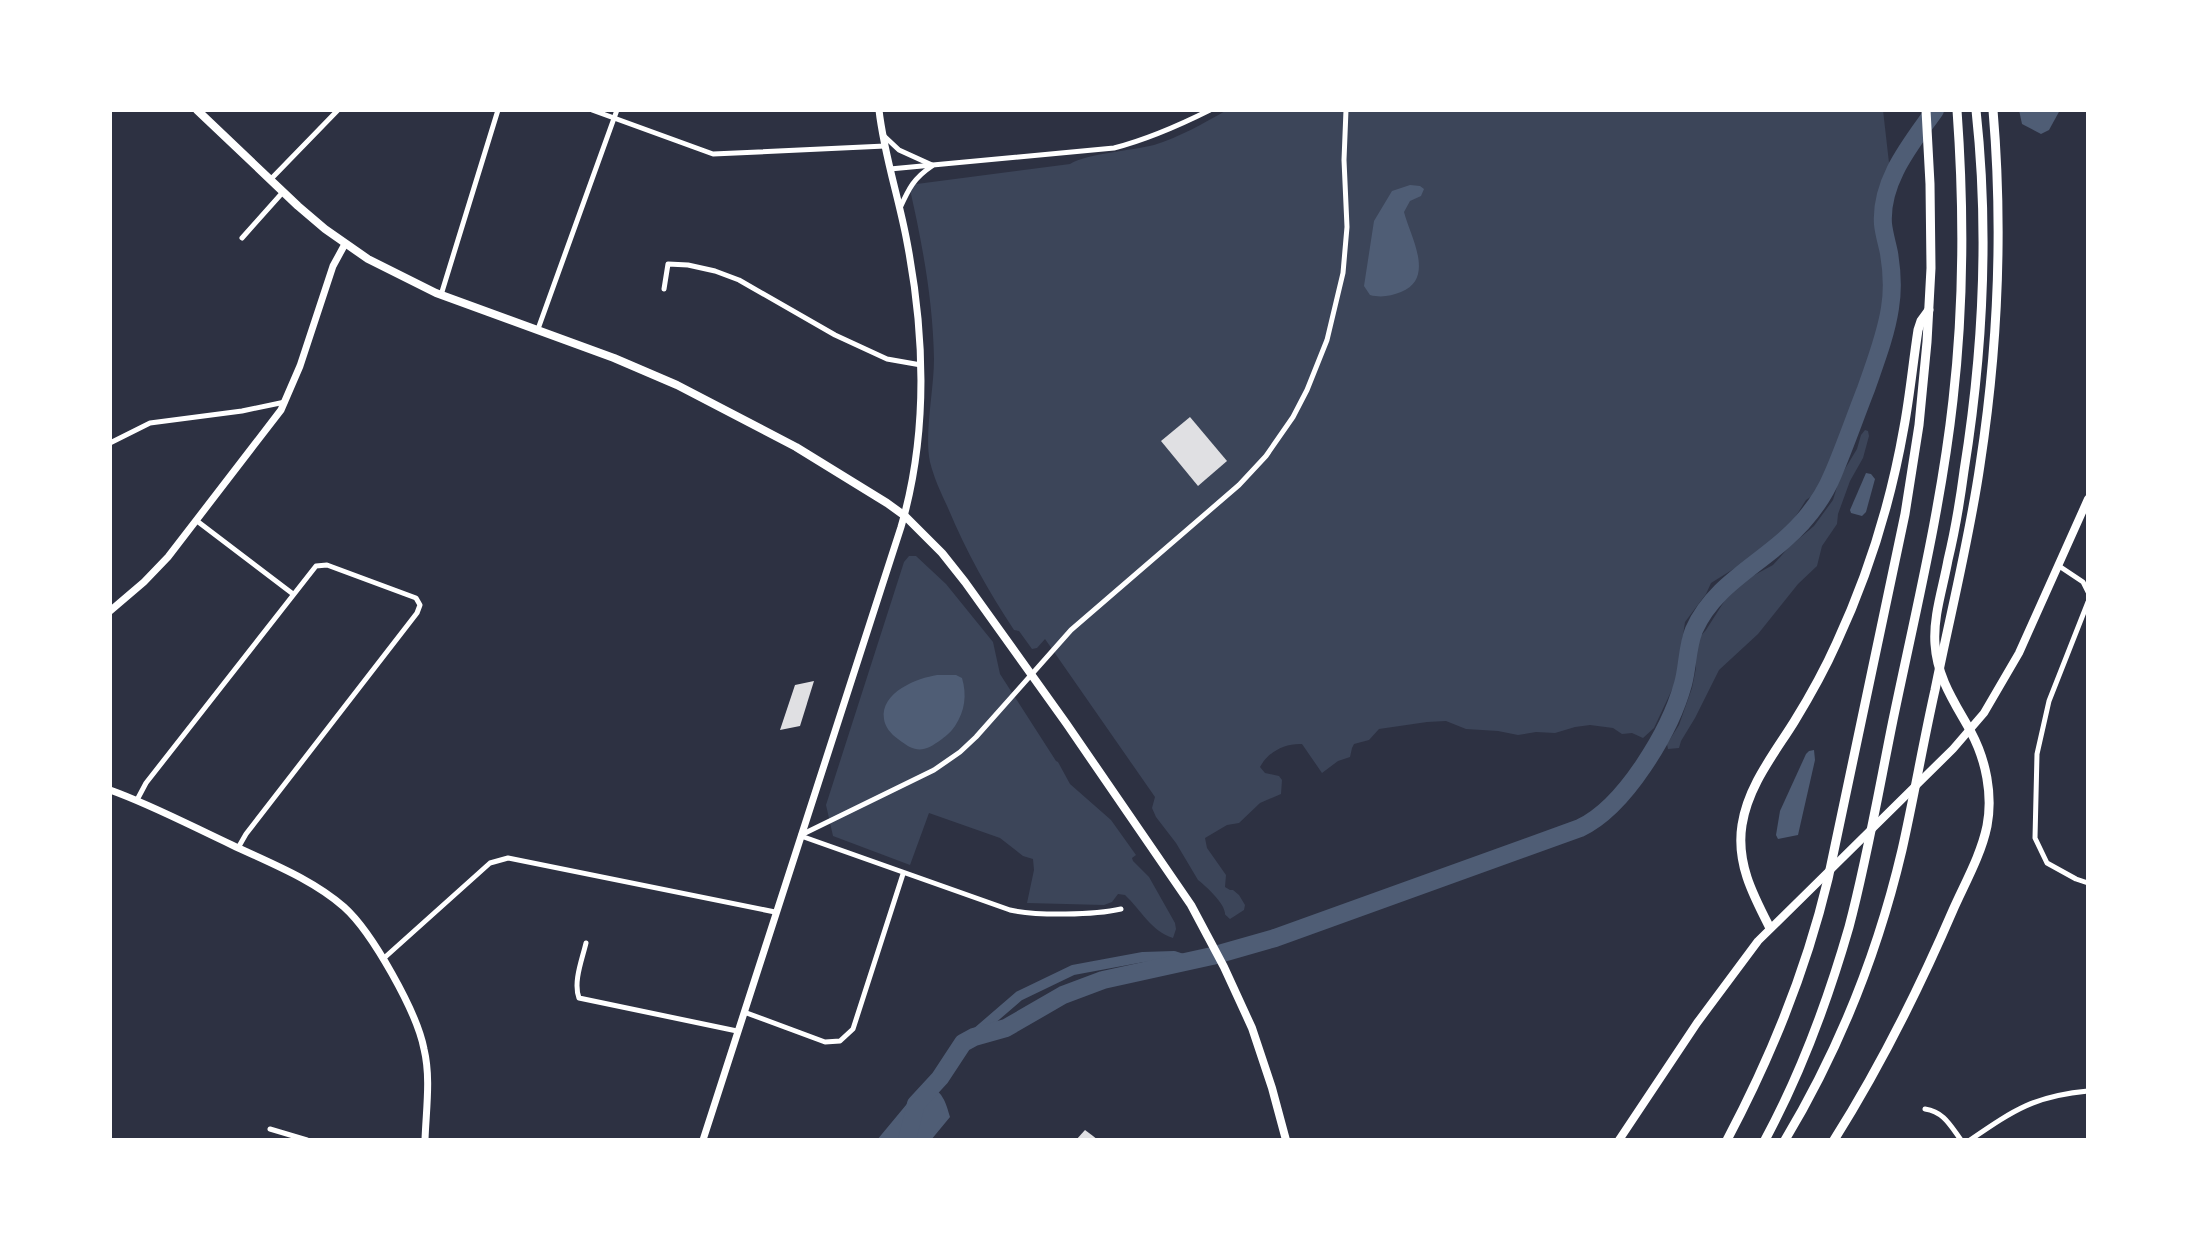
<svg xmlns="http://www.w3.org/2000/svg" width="2198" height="1250" font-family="Helvetica,sans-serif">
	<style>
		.green { fill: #3c4559 }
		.water { fill: #4f5d75 }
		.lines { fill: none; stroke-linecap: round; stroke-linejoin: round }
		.canal { stroke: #4f5d75; stroke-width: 10 }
		.river { stroke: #4f5d75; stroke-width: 18 }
		.building { fill: #e0e0e3 }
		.minor { stroke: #fff; stroke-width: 5 }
		.secondary { stroke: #fff; stroke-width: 7 }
		.primary { stroke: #fff; stroke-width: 8 }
		.motorway { stroke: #fff; stroke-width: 9 }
	</style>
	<rect width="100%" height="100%" fill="#2d3142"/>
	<!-- green -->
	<g class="green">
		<path d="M1227,110H1883L1893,198L1890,210L1895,303L1847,453L1839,471L1818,503L1812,496L1806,500L1789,527L1764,550L1711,583L1706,594L1685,622L1676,681L1654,728L1643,738L1632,733L1622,734L1613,728L1590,725L1575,727L1555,733L1536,732L1518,735L1498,731L1466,729L1446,721L1427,722L1379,729L1369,740L1354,744L1352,748L1350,757L1338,761L1322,773L1302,744C1285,743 1268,752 1260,767L1265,773L1279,776L1282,780L1281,794L1260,803L1239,823L1227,825L1205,838L1207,848L1226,875L1225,887L1230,890H1233L1239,895L1245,905L1244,910L1230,919C1221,910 1228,919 1223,907C1219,899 1206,886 1198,880L1176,843L1156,817L1152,808L1155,797L1045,639L1037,648L1032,649L1019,631L1014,630C988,591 966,551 948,508C941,493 934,478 930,462C924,434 934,390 934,359C933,300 922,242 909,185L1070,164C1088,153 1131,151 1154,145C1180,137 1204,123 1227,110Z"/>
		<path d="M1865,430L1868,431L1869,436L1863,458L1850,481L1838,514L1837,524L1822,546L1817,566L1798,584L1758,634L1719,670L1695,718L1681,741L1679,748L1668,749L1667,744L1679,725L1692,688L1696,668L1694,649L1697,640L1706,630L1734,586L1773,565L1789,547L1814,526L1833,500L1840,477L1857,449L1861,435Z"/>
		<path d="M909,556H916L946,584L993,642L1000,674L1056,761L1058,762L1070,784L1111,820L1136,855L1132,858L1133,861L1149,877L1175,923L1176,929L1173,938C1151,931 1141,910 1125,895L1118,894L1112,902L1104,905L1027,903L1034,870L1033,859L1023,856L1000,838L929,813L910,865L833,836L826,805L904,562Z"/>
	</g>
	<!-- water -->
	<g class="water">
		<path d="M2019,110H2060L2049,130L2041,134L2022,124Z"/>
		<path d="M1410,185L1420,186L1424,189L1421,196L1410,201L1404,212C1410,236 1436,278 1401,292C1391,296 1381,298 1370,295L1364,286L1374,221L1392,191Z"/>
		<path d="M1866,473L1871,474L1875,479L1866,512L1862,516L1851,513L1850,510Z"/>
		<path d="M937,675H956L962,678C967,695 965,711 955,726C951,732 947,735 942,739C923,753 916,753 898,739C891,734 885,727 884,719C880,692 918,678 937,675Z"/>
		<path d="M1814,750L1815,760L1798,835L1778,839L1776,835L1780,811L1806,754L1809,751Z"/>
		<path d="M926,1087C942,1088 946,1103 950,1117L931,1140H877L916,1093Z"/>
	</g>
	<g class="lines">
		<!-- canal -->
		<path class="canal" d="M968,1040L1019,996L1073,970L1143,957L1174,956L1189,961"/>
		<!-- river -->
		<path class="river" d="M907,1140L916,1104L940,1078L963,1043L974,1037L1006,1028L1063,995L1103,980L1212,956L1275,938L1580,828C1625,807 1670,731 1683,684C1688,666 1687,647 1694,630C1712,589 1751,569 1783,541C1805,522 1822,501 1833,474C1845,446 1855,417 1866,389C1875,363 1886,335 1890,308C1893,290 1892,271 1889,253C1887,243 1884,234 1883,224C1880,180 1912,143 1935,110"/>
	</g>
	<!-- building -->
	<g class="building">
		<path d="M1190,417L1227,461L1198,486L1161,441Z"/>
		<path d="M814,681L800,726L780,730L795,685Z"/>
		<path d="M1085,1130L1093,1136L1098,1140H1076Z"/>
	</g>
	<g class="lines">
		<!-- minor -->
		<g class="minor">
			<path d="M592,110L713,154L885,146"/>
			<path d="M883,135L899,150L932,165"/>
			<path d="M890,169L1114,148C1149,139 1178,126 1210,110"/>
			<path d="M271,179L338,110"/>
			<path d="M900,208C909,188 914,178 932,166"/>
			<path d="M242,238L283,192"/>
			<path d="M664,289L668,264L688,265L715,271L739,280L835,335L887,359L921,365"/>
			<path d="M441,295L498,110"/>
			<path d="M538,329L617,110"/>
			<path d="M110,443L150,423L242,411L285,402"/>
			<path d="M197,521L293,594"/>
			<path d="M2059,566L2083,582L2088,592"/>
			<path d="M2088,602L2049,701L2037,754L2035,838L2047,863L2076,879L2088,883"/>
			<path d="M137,800L146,783L316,566L327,565L416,598L420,605L417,613L246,834L238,848"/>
			<path d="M801,835L934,770L960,752L976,737L1071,630L1239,485L1266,456L1293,417L1307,390L1327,340L1343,273L1347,227L1344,160L1346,110"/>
			<path d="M801,836L1010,910C1037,916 1095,915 1121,909"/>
			<path d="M586,943C582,960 573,982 579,998L737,1031"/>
			<path d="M383,959L490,863L508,858L775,912"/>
			<path d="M744,1012L825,1042L840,1041L853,1029L903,874"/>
			<path d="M1925,1109C1944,1112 1950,1125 1961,1140"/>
			<path d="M270,1129L307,1140"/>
			<path d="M1970,1140C2014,1110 2034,1096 2088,1091"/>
		</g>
		<!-- secondary -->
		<g class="secondary">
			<path d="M110,611L144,582L168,557L281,410L300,366L333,266L345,244"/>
			<path d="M110,790C152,805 191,826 232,845C270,863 312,879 344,907C372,932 417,1012 424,1049C431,1078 426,1110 425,1140"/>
			<path d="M703,1140L901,527C928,435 925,336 907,242C899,198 884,155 879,110"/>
		</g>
		<!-- primary -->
		<g class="primary">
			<path d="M197,110L298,206L325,229L368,259L436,293L614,358L677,385L796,447L887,503L905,516L942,553L965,582L1066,723L1191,905L1224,967L1252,1028L1272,1088L1286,1140"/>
			<path d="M1619,1140L1697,1023L1758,941L1953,749L1984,713L2019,653L2088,499"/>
		</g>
		<!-- motorway -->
		<g class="motorway">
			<path d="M1770,928C1753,895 1736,863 1742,825C1748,786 1774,754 1794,722C1810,696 1825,669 1837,642C1869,573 1891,501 1904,427C1910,395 1913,362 1918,330L1921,321L1929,310"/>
			<path d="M1727,1140C1771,1057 1806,971 1828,879L1905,514L1919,425L1927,342L1931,268L1930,184L1926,110"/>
			<path d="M1765,1140C1801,1073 1828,1000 1849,927C1867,859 1879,789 1893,720C1915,614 1941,508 1953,400C1964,304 1964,206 1957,110"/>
			<path d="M1785,1140C1839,1050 1878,952 1902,850C1914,797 1923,743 1935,690C1950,615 1969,541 1980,465C1998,348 2003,228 1993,110"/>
			<path d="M1834,1140C1880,1067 1919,989 1953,910C1965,883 1981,855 1987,826C1993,795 1986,760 1971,732C1955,703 1937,678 1935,644C1933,616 1943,588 1948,560C1955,531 1960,501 1964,471C1983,353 1989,229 1976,110"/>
		</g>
	</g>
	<!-- border -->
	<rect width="2198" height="1250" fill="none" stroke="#ffffff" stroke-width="224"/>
</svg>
